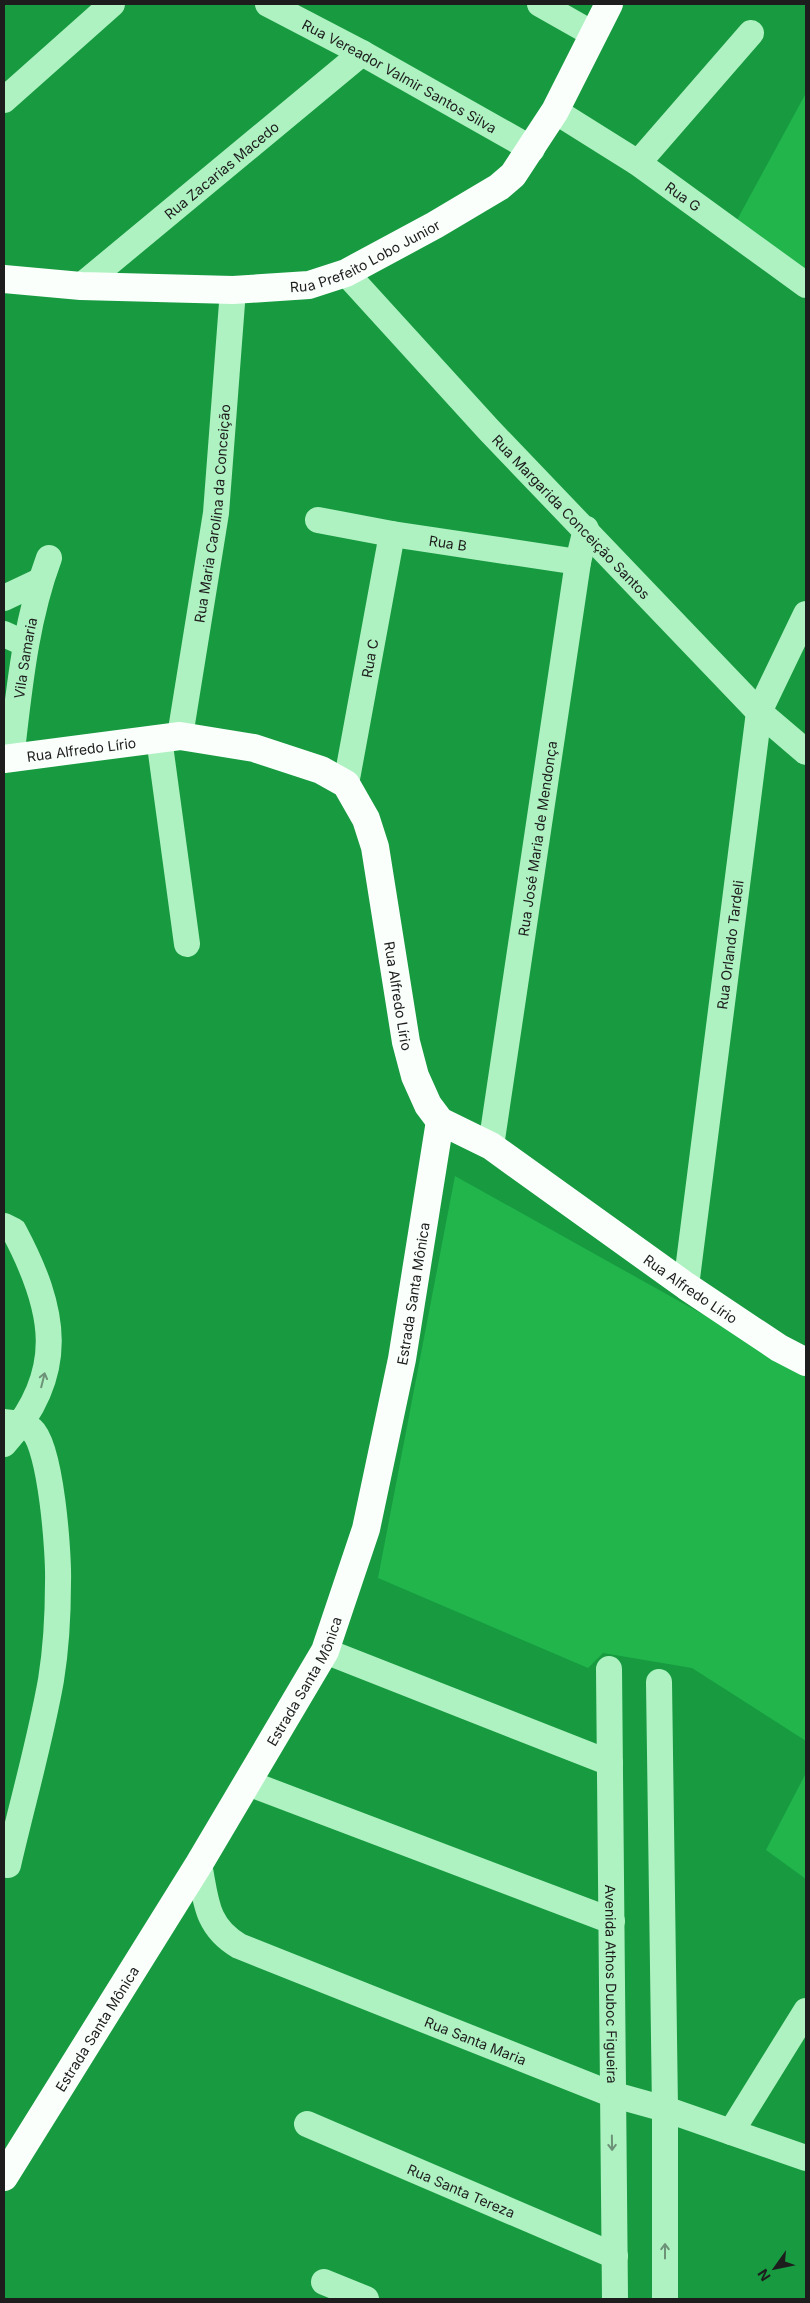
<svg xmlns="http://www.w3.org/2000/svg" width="810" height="2303" font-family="Inter,sans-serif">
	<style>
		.grass { fill: #21b54c }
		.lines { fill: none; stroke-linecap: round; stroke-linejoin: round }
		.minor { stroke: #aff2c2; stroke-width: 26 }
		.major { stroke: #fafffc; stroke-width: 28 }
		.oneway { stroke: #6d9278 }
		.labels { text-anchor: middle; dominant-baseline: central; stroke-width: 4.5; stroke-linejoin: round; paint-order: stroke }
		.street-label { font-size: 14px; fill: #1d1d1d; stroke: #189b40 }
	</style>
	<rect width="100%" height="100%" fill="#189b40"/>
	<!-- grass -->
	<g class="grass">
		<path d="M806,93V269L737,220Z"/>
		<path d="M455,1176L806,1372V1741L692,1668L603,1653L588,1668L378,1578Z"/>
		<path d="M806,1773V1879L766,1850Z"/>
	</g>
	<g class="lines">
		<!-- minor -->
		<g class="minor">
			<path id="s1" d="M268,4L362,53L532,149"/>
			<path d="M540,4L593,34"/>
			<path d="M4,100L112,4"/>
			<path id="s2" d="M555,111L638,163L806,285"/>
			<path d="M638,163L751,33"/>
			<path id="s3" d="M346,273L489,430L759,712L806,752"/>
			<path id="s4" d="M81,286L362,53"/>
			<path id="s5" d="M318,520L392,534L578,562"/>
			<path d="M4,598L40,581"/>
			<path d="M4,634L26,644"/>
			<path id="s6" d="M180,736L216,513L233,290"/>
			<path d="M159,738L187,944"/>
			<path id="s7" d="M11,759C19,692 25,622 49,558"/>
			<path id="s8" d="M346,784L392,534"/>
			<path id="s9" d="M491,1146L578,562L586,529"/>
			<path d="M4,1226L14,1231C56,1310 68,1373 4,1444"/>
			<path id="s10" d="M686,1286L759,712L806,614"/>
			<path d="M4,1422C14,1423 24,1423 32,1430C51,1446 59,1555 58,1582C58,1614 56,1649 51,1680C40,1742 22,1804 8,1865"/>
			<path d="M325,1651L610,1763"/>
			<path id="s11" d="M609,1669L615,2299"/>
			<path d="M659,1682L665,2109V2299"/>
			<path d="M248,1783L612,1921"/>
			<path id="s12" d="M199,1864C206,1899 205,1926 239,1946L611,2094L665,2109L806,2158"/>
			<path id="s13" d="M307,2124L615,2256"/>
			<path d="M731,2132L806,2011"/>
			<path d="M324,2282L366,2299"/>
		</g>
		<!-- major -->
		<g class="major">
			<path id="s14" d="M4,279L81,286L233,290L309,285L346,273L435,225L499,187L513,175L555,111L609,4"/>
			<path id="s15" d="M4,759L180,736L254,748L321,770L346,784L366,819L375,847L406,1042L415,1076L428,1105L440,1121L491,1146L686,1286L779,1348L806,1362"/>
			<path id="s16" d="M4,2177L199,1864L325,1651L366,1529L402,1359L440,1121"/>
		</g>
	</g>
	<!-- one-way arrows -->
	<defs><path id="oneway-shaft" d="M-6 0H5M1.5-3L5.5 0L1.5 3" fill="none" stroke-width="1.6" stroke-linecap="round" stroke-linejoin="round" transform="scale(1.25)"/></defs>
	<g class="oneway">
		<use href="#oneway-shaft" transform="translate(43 1380) rotate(-76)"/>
		<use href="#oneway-shaft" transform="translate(612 2143) rotate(89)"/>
		<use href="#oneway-shaft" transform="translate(665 2251) rotate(-90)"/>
	</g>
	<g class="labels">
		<!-- street labels -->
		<g class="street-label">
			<text stroke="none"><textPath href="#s1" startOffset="150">Rua Vereador Valmir Santos Silva</textPath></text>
			<text stroke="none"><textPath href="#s4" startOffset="182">Rua Zacarias Macedo</textPath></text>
			<text stroke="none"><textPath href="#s2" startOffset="154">Rua G</textPath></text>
			<text stroke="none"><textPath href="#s14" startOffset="368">Rua Prefeito Lobo Junior</textPath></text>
			<text stroke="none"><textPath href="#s6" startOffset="225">Rua Maria Carolina da Conceição</textPath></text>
			<text stroke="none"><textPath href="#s3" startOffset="332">Rua Margarida Conceição Santos</textPath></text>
			<text stroke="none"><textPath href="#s5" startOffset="132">Rua B</textPath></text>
			<text stroke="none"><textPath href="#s7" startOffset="102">Vila Samaria</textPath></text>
			<text stroke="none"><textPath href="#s8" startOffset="128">Rua C</textPath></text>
			<text stroke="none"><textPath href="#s15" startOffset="78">Rua Alfredo Lírio</textPath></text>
			<text stroke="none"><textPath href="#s9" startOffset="311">Rua José Maria de Mendonça</textPath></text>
			<text stroke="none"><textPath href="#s10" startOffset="344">Rua Orlando Tardeli</textPath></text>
			<text stroke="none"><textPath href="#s15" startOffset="572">Rua Alfredo Lírio</textPath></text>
			<text stroke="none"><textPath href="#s15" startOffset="1008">Rua Alfredo Lírio</textPath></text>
			<text stroke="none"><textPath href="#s16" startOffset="985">Estrada Santa Mônica</textPath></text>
			<text stroke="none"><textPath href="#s16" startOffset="580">Estrada Santa Mônica</textPath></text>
			<text stroke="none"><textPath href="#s11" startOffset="315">Avenida Athos Duboc Figueira</textPath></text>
			<text stroke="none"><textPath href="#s16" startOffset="175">Estrada Santa Mônica</textPath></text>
			<text stroke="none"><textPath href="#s12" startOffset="350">Rua Santa Maria</textPath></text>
			<text stroke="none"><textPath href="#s13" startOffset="168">Rua Santa Tereza</textPath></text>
		</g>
	</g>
	<!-- border -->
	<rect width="810" height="2303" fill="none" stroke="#1d1d1d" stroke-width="10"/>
	<!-- north arrow -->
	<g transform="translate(775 2268) rotate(237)" stroke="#189b40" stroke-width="4" paint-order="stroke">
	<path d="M0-4L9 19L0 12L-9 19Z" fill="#1d1d1d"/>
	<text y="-8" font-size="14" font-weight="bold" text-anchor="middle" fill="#1d1d1d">N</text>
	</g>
</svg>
